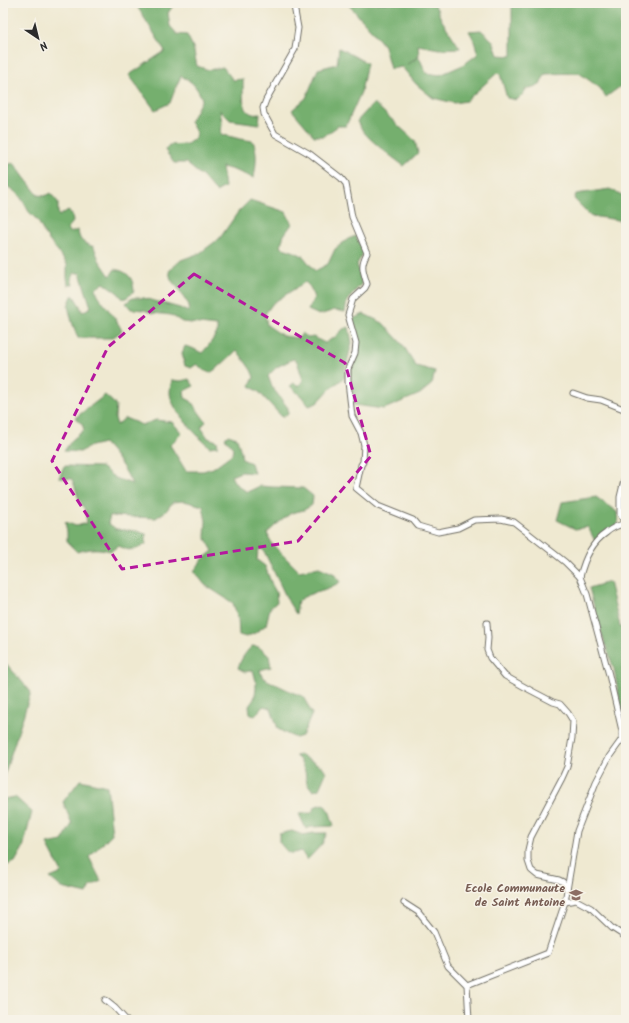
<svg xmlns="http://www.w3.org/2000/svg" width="629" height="1023" font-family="Kalam,sans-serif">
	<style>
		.forest { fill: #74af6e; stroke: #506d4c }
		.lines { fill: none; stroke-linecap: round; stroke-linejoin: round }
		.street-casing { stroke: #706e65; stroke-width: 7 }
		.street { stroke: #fff; stroke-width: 5 }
		.marked { fill: none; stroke: #b5179e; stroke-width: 3; stroke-dasharray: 8 5; stroke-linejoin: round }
		.labels { text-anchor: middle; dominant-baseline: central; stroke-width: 3; stroke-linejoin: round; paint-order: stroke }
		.education-label { font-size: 12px; font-weight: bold; fill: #785e54; stroke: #f7f3e8; text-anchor: end }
	</style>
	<rect width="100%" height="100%" fill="#f7f3e8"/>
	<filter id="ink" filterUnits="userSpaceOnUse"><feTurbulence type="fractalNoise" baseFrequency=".025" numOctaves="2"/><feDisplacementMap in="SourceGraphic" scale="8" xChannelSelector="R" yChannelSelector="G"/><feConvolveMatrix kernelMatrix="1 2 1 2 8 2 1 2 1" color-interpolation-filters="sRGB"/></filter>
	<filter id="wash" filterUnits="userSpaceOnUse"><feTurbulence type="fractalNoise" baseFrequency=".012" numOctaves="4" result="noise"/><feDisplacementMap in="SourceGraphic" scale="16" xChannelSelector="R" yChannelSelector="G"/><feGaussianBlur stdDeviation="0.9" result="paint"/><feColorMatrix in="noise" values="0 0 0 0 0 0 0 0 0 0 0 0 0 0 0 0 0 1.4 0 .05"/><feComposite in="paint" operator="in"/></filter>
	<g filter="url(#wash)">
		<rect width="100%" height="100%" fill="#efe9d1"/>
		<!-- forest -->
		<g class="forest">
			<path d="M135,3H175L168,13L170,26L177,34L187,35L193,47L197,66L209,70L223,67L233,80L243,79C244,89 240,111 253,114C255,115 257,114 260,114L259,124L230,120L220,110L222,123L221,134L240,139L253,141C258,153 256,165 254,178C243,174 233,169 222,167L225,187L216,192L203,177L186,163H174L165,150L169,145L187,144L195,138L196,132L190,122L202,99C197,87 193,82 181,76L176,87L170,103L155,110L129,75L165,51Z"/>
			<path d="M347,3H433L437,9L441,19L460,48L439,49L418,45L419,56L406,65L419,57L426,73L440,75L463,65L478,54L473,38L469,31L481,30L493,41L498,55L512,56V3H623L626,10V17L620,23L624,71L621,86L606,97L600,88L579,73L545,74L540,85L526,89L523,94L517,100L507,98L500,74L497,73L466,101L454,103L433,98L416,84L402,67L390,69L384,46L372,31Z"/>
			<path d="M339,48L367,63L361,92L346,126H338L324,136H314L292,110L306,98L318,69L337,64Z"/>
			<path d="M374,103L415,141L418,153L404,166C391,156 361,135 357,121Z"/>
			<path d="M14,163L24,177L38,195L45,196L50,193L58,202V212L59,216L68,210L72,215L73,222L67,229L70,233L78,230C79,242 84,243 94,247L99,260L110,276L115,269C128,272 133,277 134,291L128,297L123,299L118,293L104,283L95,289C98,294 100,299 104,304C111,313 117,320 122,331L112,338H78L72,322L68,306L72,296H74L80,306L82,312L91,307L86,292L80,273H75L71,278L73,285H68L67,277V264L45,235L38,221L29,212L23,201L18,194L3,183V169L6,165Z"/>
			<path d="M610,189L626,197V225L618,220L591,216L574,199L576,194Z"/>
			<path d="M250,200L286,212L292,224L284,235L280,247L295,252L303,256L315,271L328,264L335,249L348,239L356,236L364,252L357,264L362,283L347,301L345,312L335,310L319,315L308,310L314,298L310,287L305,282L273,303L265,314L267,325L283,336L299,338L302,333L309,338L313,337L325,343L335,337L343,329L349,327L352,343L345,370V377L331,388L317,403L309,406L302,397L290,386L294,383L299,386L303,380L297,361L293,359L277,367L268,376L272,387L288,408V414L282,417L259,392L250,386L254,377L251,370L237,350L219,367L210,373L203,370L197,364L191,368L185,366L182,353L185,346L192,348L202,353L209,345L217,333V326L182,322L171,315L152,313L144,310L131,309L126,303L132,298H144L180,308L188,312L189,305L178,288L171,280L169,271L181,260L200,253L220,238L238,212Z"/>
			<path d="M364,314L383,323L403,345L416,366L435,371L432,384L420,394L384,409L354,405L350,374L359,345L352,319Z"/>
			<path d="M189,379L194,386L184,391L185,398L191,401L206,422L201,427L208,438L217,441L218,446L209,447C197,435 171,410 170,393C170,389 171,384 172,380L181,381Z"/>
			<path d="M105,395L116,405L115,418L117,425L125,418L142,425L156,420L172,422L182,433L170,445L186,471H203L213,468L232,454L233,448L225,438L228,435L237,438L241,452L242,459L251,463L254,473L241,472L231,476L235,483L247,492L260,486L273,487L303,488L313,496L312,505L304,510L291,513L276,525L267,533L272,544L299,571L319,567L333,573L340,582C328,591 310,591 298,601L296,614L289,603L263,549L258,550L257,560L265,566L272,585L276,592L277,602L270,608L266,625L255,633L246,637L239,635L238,618L233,603L205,585L194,571L203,559L213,551L205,537L206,521L203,506L184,501L173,502L166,511L156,518L110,516L108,523L116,529L137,531L146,534V544C134,551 131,552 118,546L111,551C97,548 91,548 77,552L67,542V532L65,522L76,526L87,523L85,510L78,497L75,487L72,479L59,478L64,466L101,467L115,478L132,484C125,469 116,456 104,443L91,446L80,452L64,451L72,440L84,430L82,424L75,418Z"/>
			<path d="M596,497L617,512L618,524L595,541L588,527L575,529L557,520L562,502Z"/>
			<path d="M609,582L620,626L626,630L625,730L614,669L600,629L589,588Z"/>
			<path d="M252,646L259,647L269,656L271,667L260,670L263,678L294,693L303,696L312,714L302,736L296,738L287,734L278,729L271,708L263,706L255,716L250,713L249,706L254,699L256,689V681L253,670L245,672L238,668C241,659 245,653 252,646Z"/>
			<path d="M3,660L31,692L3,779Z"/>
			<path d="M299,754L309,760L323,767L326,773L319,789L313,791L307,783L305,771L299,759L295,756Z"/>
			<path d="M80,780L107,786L112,834L89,857L101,881L91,886L87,894L62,888L50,878L62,873L47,844L62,841L72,824L63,802Z"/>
			<path d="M15,797L32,812L23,848L15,862L3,867V799Z"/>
			<path d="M324,804L330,813L334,826L311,827L306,829L299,814L311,813L316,806Z"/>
			<path d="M292,831L303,835L314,833H327L322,844L307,860L301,851C287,856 288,852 279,842V834Z"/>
		</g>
	</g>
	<g filter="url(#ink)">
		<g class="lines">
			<!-- street casing -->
			<g class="street-casing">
				<g id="street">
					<path d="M292,3L294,6L298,28L295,49L266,100L263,108L264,114L275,134L310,154L341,178L346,184L352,217L367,253C360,266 363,270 367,284L365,288L353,299L348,315L356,343L355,353L348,369V382L352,416L361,433L364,445L363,462L361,465L356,488L378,506L413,520L418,526L438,532L458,528L474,520L501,519L514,522L565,562L580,577L587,594L609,675L622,731V739L609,757L596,782L577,831L565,902L548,953L467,985"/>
					<path d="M573,393L587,398L601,400L626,410"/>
					<path d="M625,523L620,514V497L625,476L626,474"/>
					<path d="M580,577C584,560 591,543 606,533C611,528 619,525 626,523"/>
					<path d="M487,623L488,638L487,650L490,658L505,676L530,690L553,702L560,704L568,713L573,721L572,738L567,767L562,778L531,837L528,850V861L531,870L537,875L559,880L563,882L567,889"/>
					<path d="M565,902L576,900L591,908L612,928L626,937"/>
					<path d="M404,903L418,912L434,932L448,966L467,985L469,1020"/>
					<path d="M105,1000L115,1008L126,1020"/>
				</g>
			</g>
			<!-- street -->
			<use href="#street" class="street"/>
		</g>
	</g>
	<!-- marked area -->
	<path class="marked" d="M194,274L345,363L371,456L298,541L122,569L52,461L108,347Z"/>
	<!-- icons -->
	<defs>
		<g id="school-bare" transform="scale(1.08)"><path d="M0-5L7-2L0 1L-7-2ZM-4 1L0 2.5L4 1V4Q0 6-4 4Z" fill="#8d6e63" stroke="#f7f3e8" stroke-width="2.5" paint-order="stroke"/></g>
	</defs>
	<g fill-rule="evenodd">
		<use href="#school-bare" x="576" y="895"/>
	</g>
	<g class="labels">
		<!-- education labels -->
		<g class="education-label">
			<text x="565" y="888">Ecole Communaute<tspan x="565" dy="14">de Saint Antoine</tspan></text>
		</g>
	</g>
	<!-- margin -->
	<rect width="629" height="1023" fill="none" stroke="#f7f3e8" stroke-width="16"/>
	<!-- north arrow -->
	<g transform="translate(38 38) rotate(145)" stroke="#f7f3e8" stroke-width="3" paint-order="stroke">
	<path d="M0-3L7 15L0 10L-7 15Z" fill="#2b2b2b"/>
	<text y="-6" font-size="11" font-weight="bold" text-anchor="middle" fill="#2b2b2b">N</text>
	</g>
</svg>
